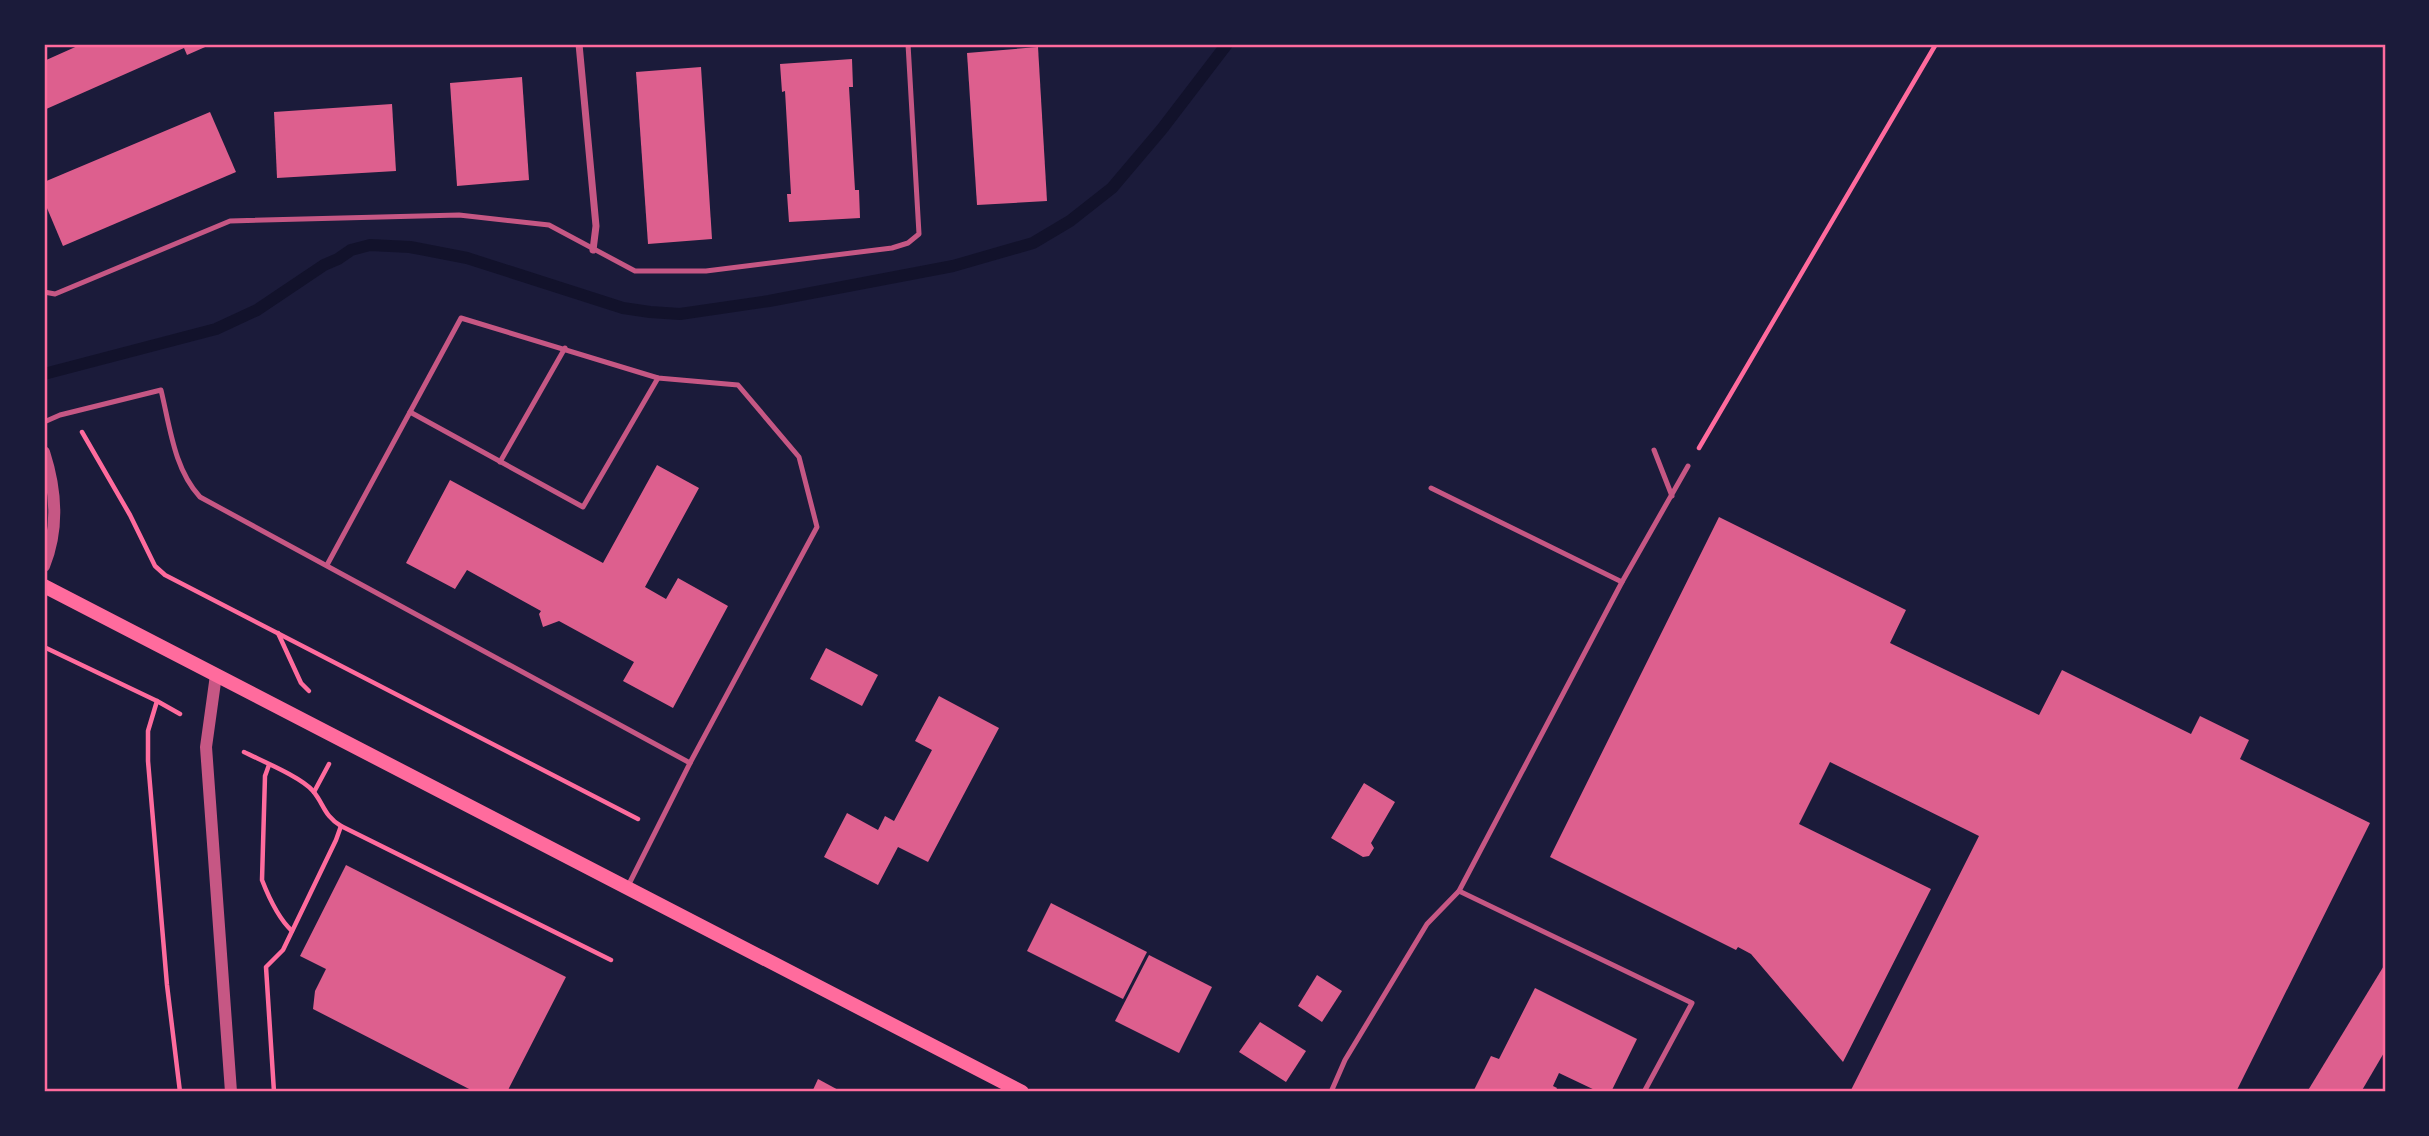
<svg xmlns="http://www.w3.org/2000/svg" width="2429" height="1136" font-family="'DejaVu Sans',sans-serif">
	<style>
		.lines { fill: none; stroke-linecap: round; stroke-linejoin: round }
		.stream { stroke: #12122b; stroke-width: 12 }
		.building { fill: #dd5f8e }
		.path { stroke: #ff6b9d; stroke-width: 4.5 }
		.service { stroke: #c65784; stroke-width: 5 }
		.minor { stroke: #c65784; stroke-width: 7 }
		.tertiary { stroke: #c65784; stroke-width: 12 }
		.secondary { stroke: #ff6b9d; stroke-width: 14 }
		.neatline { fill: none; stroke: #ff6b9d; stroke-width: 2.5 }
	</style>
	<rect width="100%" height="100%" fill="#1b1b3a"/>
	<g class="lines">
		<!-- stream -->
		<path class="stream" d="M44,374L216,329L257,310L324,265L338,259L351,250L370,245L410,247L467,258L623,308L650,312L680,314L769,301L953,266L1033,243L1070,221L1112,188L1162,129L1227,44"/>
	</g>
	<!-- building -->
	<g class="building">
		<path d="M82,44H212L187,55L184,48L44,110V61Z"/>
		<path d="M1038,47L1047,201L977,205L967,53Z"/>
		<path d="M852,59L853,87H849L855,190H859L860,218L789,222L787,194H791L785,91L782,92L780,64Z"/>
		<path d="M701,67L712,239L648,244L636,72Z"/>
		<path d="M522,77L529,180L457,186L450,83Z"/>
		<path d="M392,104L396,171L277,178L274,112Z"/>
		<path d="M210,112L236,172L63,246L44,201V182Z"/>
		<path d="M657,465L699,488L645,587L666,599L678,578L728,606L673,708L623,681L634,662L559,621L543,627L539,614L541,611L467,570L455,589L406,563L450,480L603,563Z"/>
		<path d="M1719,517L1906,610L1890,643L2039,715L2062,670L2191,734L2200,716L2249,740L2240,759L2370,823L2236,1092H1850L1979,836L1830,762L1799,824L1931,889L1843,1062L1751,954L1738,947L1736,950L1550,857Z"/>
		<path d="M826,648L878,675L862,706L810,679Z"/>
		<path d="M939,696L999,728L928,862L898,847L878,885L824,857L847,813L878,830L885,816L894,821L932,750L915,741Z"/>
		<path d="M1364,783L1395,802L1371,843L1374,848L1369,856L1363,857L1331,838Z"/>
		<path d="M346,865L566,977L507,1092H475L313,1009L315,991L326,969L300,956Z"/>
		<path d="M1051,903L1147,952L1123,999L1027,951Z"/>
		<path d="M1149,955L1212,987L1179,1053L1115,1021Z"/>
		<path d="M2385,964V1051L2361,1092H2307Z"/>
		<path d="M1317,975L1342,991L1322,1022L1298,1006Z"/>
		<path d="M1535,988L1637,1039L1611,1092H1599L1559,1073L1553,1086L1557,1088L1555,1092H1473L1491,1056L1499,1059Z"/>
		<path d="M1260,1022L1306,1051L1286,1082L1239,1052Z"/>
		<path d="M818,1079L842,1092H812Z"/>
	</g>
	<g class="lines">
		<!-- path -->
		<g class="path">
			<path d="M82,432L130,515L155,566L165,575L638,819"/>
			<path d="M1699,448L1936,44"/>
			<path d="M278,633L301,683L309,691"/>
			<path d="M44,647L157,701"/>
			<path d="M244,752C262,761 301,777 313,791C324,804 324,816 341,826L611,960"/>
			<path d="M269,765L265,776L262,880C269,898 278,918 292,931"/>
			<path d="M314,792L329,764"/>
			<path d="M180,1092L167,985L148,761V731L157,701L180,714"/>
			<path d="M274,1092L266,967L283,950L336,840L341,826"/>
		</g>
		<!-- service -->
		<g class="service">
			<path d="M44,292L55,294L230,221L459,215L549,225L635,271H706L892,248L908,243L919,234L908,44"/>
			<path d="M410,412L583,507L658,378"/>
			<path d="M44,422L60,415L161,390C170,427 174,469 200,497L690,763L628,886"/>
			<path d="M1654,450L1672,496"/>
			<path d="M500,462L565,348"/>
			<path d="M1431,488L1622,582"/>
			<path d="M327,565L461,318L658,378L738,385L799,457L817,527L690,763"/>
			<path d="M1459,891L1692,1003L1644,1092"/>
			<path d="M1331,1092L1345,1060L1427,924L1459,891L1622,582L1688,466"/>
		</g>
		<!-- minor -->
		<path class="minor" d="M579,44L596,226L593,250"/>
		<!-- tertiary -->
		<g class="tertiary">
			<path d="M44,452C56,489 59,529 44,566"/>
			<path d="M216,675L206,747L231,1092"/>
		</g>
		<!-- secondary -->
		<path class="secondary" d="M44,586L1022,1092"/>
	</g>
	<!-- border -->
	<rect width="2429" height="1136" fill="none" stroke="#1b1b3a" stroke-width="91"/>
	<rect x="46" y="46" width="2338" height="1044" class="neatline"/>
</svg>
